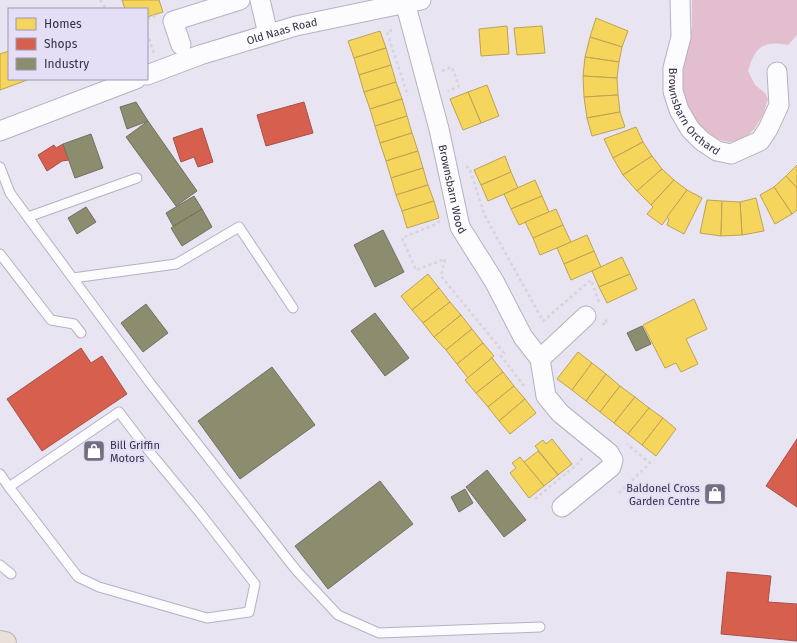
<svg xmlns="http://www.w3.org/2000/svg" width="797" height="643" font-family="'Fira Sans',sans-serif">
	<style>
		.green { fill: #e2becf }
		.homes { fill: #f6d55c; stroke: #bca355 }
		.shops { fill: #d6604d; stroke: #a6514b }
		.industry { fill: #8c8c6e; stroke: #727062 }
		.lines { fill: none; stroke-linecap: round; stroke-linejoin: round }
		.lane-casing { stroke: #b6b1c2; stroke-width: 11 }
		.street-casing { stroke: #b6b1c2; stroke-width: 21 }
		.highway-casing { stroke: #bcb0af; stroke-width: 24 }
		.path { stroke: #d6d5d9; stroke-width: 2.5; stroke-dasharray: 3 3; stroke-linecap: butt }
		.lane { stroke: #fcfbfd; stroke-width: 9 }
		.street { stroke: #fcfbfd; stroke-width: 19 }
		.highway { stroke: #ebe0d9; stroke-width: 22 }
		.labels { text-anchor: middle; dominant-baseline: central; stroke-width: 4; stroke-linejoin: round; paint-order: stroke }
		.street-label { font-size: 11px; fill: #352e45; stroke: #e5def7 }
		.poi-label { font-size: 11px; fill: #352e45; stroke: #e5def7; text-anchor: start }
	</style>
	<rect width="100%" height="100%" fill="#e8e4f1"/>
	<!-- green -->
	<path class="green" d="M692,0H797V35L788,45C763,40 755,47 748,71L755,85L765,93L768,99L763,115L755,128L743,141L729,142L715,139L703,131L691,115L681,82L692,26Z"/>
	<!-- homes -->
	<g class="homes">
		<path d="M122,0H159L163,12L147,17V9H125Z"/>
		<path d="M596,18L628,31L622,47L590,37Z"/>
		<path d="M507,26L509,54L481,56L479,29Z"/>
		<path d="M542,26L545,53L517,55L514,28Z"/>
		<path d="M380,31L386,48L354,58L348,41Z"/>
		<path d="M590,37L622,47L619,62L585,57Z"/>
		<path d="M386,48L391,65L359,75L354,58Z"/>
		<path d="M9,51V79H30L0,90V54Z"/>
		<path d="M585,57L619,62L617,78L583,76Z"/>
		<path d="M391,65L396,82L364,92L359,75Z"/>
		<path d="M583,76L617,78L618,95L584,97Z"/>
		<path d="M396,82L402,99L370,109L364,92Z"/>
		<path d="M487,85L499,116L481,123L468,92Z"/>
		<path d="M468,92L481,123L463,130L450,99Z"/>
		<path d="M618,95L620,112L587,118L584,97Z"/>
		<path d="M402,99L407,116L375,126L370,109Z"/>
		<path d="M620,112L625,127L592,136L587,118Z"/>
		<path d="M407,116L412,133L380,143L375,126Z"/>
		<path d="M636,127L643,142L613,158L604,139Z"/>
		<path d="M412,133L418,151L386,161L380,143Z"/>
		<path d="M643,142L652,156L623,175L613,158Z"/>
		<path d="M418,151L423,168L391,178L386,161Z"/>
		<path d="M505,156L511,172L481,185L474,170Z"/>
		<path d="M652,156L662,169L637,191L623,175Z"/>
		<path d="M797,165V188L786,176Z"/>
		<path d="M423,168L428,185L396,195L391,178Z"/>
		<path d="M662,169L674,180L651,205L637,191Z"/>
		<path d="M511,172L518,188L488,201L481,185Z"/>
		<path d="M786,176L797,188V210L792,214L774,187Z"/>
		<path d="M535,180L542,196L511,209L504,194Z"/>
		<path d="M674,180L687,190L662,225L647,214L653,207L651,205Z"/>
		<path d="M428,185L434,201L402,211L396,195Z"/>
		<path d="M774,187L792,214L775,224L760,195Z"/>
		<path d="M687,190L702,198L684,234L667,225L669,219L667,217Z"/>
		<path d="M542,196L549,212L519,225L511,209Z"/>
		<path d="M756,198L764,231L742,235L740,202Z"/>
		<path d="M707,200L722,201L721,236L700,233Z"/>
		<path d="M434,201L439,218L407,228L402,211Z"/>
		<path d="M722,201L740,202L742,235L721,236Z"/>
		<path d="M556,209L563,225L533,238L525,222Z"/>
		<path d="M563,225L571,242L540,255L533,238Z"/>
		<path d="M587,235L594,251L564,264L557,248Z"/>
		<path d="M594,251L601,267L571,280L564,264Z"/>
		<path d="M622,257L630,274L599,287L592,271Z"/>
		<path d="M428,274L439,288L412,310L401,296Z"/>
		<path d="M630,274L637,289L607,303L599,287Z"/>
		<path d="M439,288L450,302L423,323L412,310Z"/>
		<path d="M694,299L707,329L686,339L698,364L681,372L676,363L665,368L643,325Z"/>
		<path d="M450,302L461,315L434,337L423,323Z"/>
		<path d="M461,315L472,329L446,350L434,337Z"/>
		<path d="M472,329L483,343L457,364L446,350Z"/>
		<path d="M483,343L494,356L468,378L457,364Z"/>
		<path d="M578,352L592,363L572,390L557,379Z"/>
		<path d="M492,358L503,372L476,393L465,380Z"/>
		<path d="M592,363L606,374L586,401L572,390Z"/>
		<path d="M503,372L514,386L488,407L476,393Z"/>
		<path d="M606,374L620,386L600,412L586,401Z"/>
		<path d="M514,386L525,399L499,421L488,407Z"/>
		<path d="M620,386L635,397L614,423L600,412Z"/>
		<path d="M635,397L649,408L628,434L614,423Z"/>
		<path d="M525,399L536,413L510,434L499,421Z"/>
		<path d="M649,408L663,418L642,445L628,434Z"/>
		<path d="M663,418L676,429L656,456L642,445Z"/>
		<path d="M552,439L572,464L558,475L535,446L543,440L546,444Z"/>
		<path d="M538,451L558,475L544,486L524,462Z"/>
		<path d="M520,457L544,486L529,498L510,473L516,468L512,463Z"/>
	</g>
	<!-- shops -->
	<g class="shops">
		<path d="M304,102L313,133L266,146L257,115Z"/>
		<path d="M202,128L213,162L198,167L194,157L181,162L173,138Z"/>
		<path d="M63,144L69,160L62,161L47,171L38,155L54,145L56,148Z"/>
		<path d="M81,348L91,363L102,356L127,394L42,451L7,399Z"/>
		<path d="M797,439V507L766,486Z"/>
		<path d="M727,572L771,576L768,602L797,604V641L721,634Z"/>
	</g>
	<!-- industry -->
	<g class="industry">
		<path d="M136,102L148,121L127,129L120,107Z"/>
		<path d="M148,121L197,191L176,206L126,137Z"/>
		<path d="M91,134L103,168L75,178L63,144Z"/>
		<path d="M194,196L202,209L173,226L166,213Z"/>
		<path d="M86,207L96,222L77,234L68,218Z"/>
		<path d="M202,209L212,227L182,246L171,228Z"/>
		<path d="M383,230L404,272L375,287L354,245Z"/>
		<path d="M146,304L168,333L143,352L121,323Z"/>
		<path d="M375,313L409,358L385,376L351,331Z"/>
		<path d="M642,326L651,344L636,351L627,333Z"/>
		<path d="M272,367L315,425L240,479L198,421Z"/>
		<path d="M487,470L526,520L504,537L466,487Z"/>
		<path d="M380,481L413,524L328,589L295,546Z"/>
		<path d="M465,489L473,503L459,512L451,497Z"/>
	</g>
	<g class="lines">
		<!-- lane casing -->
		<g class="lane-casing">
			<g id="lane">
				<path d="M0,167L10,193L150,383L296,570L338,615L379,633L540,627"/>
				<path d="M28,217L137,178"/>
				<path d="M0,254L51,320L74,324L81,333"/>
				<path d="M73,278L176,264L239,227L293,308"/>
				<path d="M119,412L144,445L200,513L255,584L249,612L207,618L99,587L78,577L9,487Z"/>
				<path d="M0,474L9,487"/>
				<path d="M0,565L11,574"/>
			</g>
		</g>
		<!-- street casing -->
		<g class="street-casing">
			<g id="street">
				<path d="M260,0L268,34"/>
				<path id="s1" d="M680,0L681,37L673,68V91L679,110L690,129L702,141L717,151L731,154L760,141L768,129L779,105L777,72"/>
				<path id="s2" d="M405,2L439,129L460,227L494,281L523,337L540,359L546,396L560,413L609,453L613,460L611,467L562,507"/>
				<path d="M181,45L173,21L240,0"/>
				<path id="s3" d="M147,75L200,55L296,26L421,0"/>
				<path d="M0,131L136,79"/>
				<path d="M540,359L586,316"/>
			</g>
		</g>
		<!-- highway casing -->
		<g class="highway-casing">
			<path id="highway" d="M0,642L5,643"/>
		</g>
		<!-- path -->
		<g class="path">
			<path d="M100,0L106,9"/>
			<path d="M147,19L155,16"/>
			<path d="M392,30L387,32L408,96"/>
			<path d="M147,33L154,53"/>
			<path d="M442,71L452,67L459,86L448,91"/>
			<path d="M466,167H469L485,216L543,321L591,280L599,302"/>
			<path d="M440,221L434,225L402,238L416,270L445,259L441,276L504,353L501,356L524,386"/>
			<path d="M602,324L607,323L605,318"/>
			<path d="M619,493L650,463L627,444"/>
			<path d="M535,499L581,461L582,455"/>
		</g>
		<!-- lane -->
		<use href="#lane" class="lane"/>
		<!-- street -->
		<use href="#street" class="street"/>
		<!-- highway -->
		<use href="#highway" class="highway"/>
	</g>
	<!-- icons -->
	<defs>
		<g id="shop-square" transform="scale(1.15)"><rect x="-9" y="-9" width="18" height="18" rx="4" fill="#746e81" stroke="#e5def7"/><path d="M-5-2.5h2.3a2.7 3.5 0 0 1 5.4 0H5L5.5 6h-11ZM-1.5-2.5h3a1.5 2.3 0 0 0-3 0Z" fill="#fff"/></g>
	</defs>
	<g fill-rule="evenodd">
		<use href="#shop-square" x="94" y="451"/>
		<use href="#shop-square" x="715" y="494"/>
	</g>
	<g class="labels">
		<!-- street labels -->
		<g class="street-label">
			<text stroke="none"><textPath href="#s3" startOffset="142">Old Naas Road</textPath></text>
			<text stroke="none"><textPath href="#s1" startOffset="120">Brownsbarn Orchard</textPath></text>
			<text stroke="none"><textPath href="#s2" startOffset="193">Brownsbarn Wood</textPath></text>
		</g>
		<!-- poi labels -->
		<g class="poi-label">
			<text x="110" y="445">Bill Griffin<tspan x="110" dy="13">Motors</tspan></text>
			<text x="700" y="488" text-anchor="end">Baldonel Cross<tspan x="700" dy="13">Garden Centre</tspan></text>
		</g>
	</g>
	<!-- legend -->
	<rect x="8" y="8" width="140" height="72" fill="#e5def7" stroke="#9f98b0"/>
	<rect x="16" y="18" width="20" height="12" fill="#f6d55c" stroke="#9f98b0"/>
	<text x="44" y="28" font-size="12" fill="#352e45">Homes</text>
	<rect x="16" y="38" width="20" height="12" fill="#d6604d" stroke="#9f98b0"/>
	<text x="44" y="48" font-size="12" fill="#352e45">Shops</text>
	<rect x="16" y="58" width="20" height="12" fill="#8c8c6e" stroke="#9f98b0"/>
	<text x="44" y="68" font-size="12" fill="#352e45">Industry</text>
</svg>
